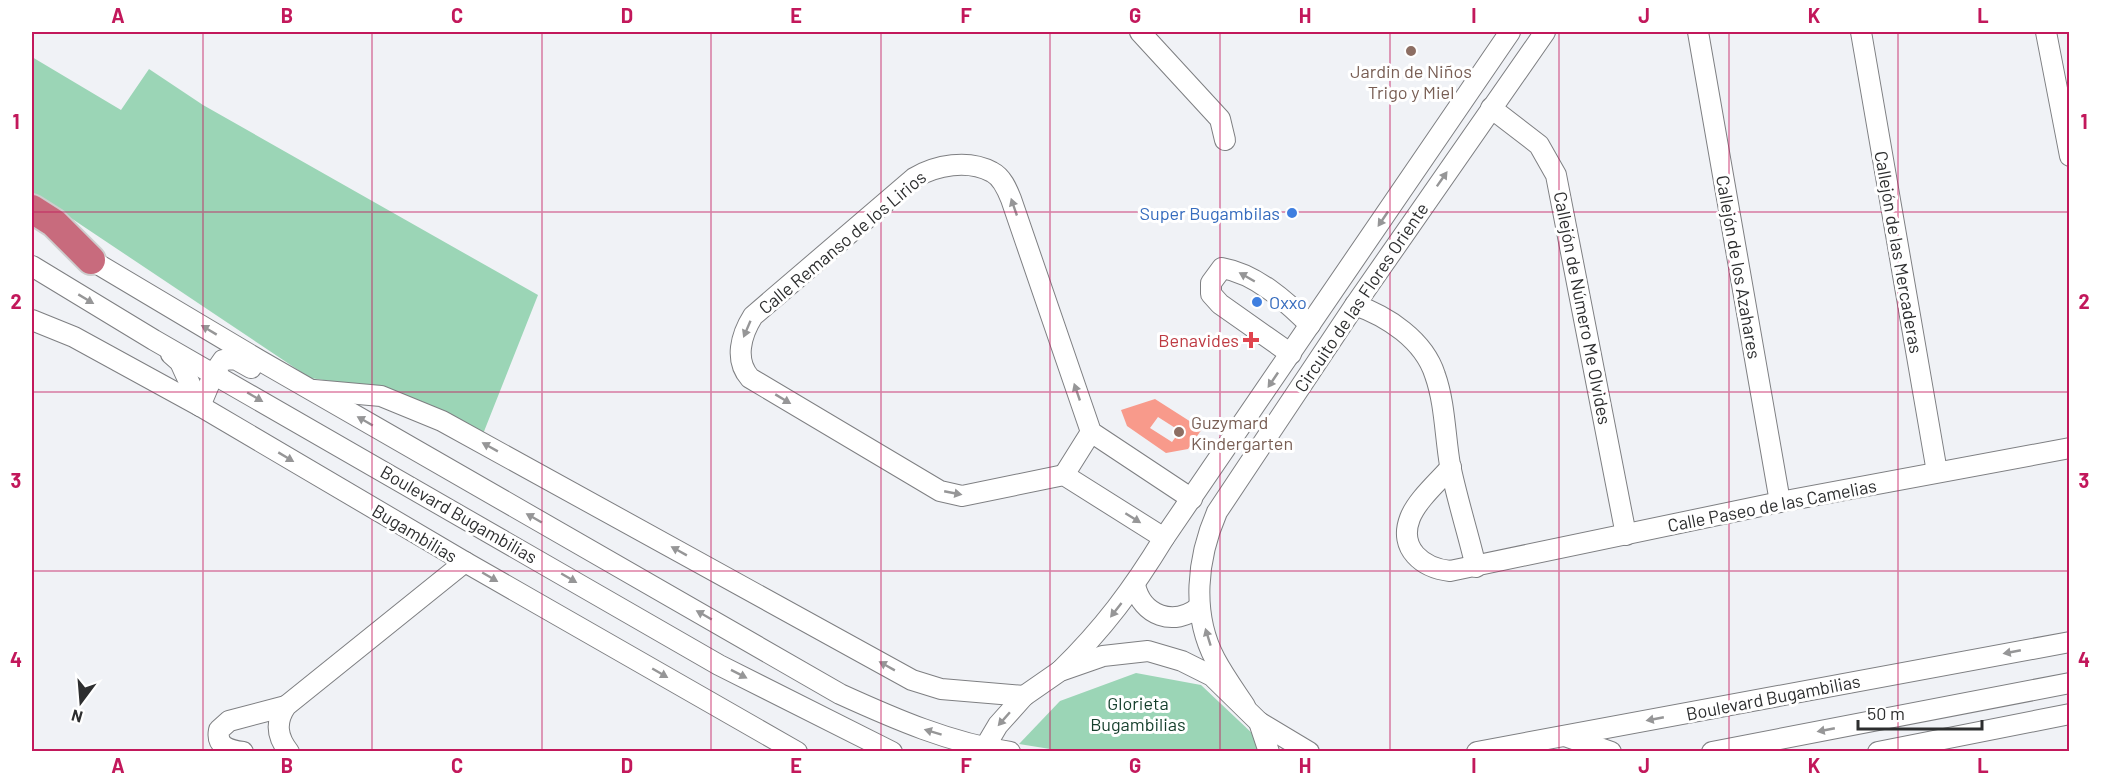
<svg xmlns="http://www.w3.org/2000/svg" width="2101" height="783" font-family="Barlow,sans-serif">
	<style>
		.park { fill: #9bd5b6 }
		.building { fill: #f89a8b; fill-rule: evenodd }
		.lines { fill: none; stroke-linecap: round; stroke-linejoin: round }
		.minor-casing { stroke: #7e7f82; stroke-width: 22 }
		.highway-casing { stroke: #cdcdcd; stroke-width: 32 }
		.minor { stroke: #fff; stroke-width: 20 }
		.highway { stroke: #c86b7d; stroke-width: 28 }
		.oneway { fill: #969697 }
		.grid { fill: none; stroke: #c2185b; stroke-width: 1.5; stroke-opacity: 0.55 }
		.education-dot { fill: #8d6e63; stroke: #fff; stroke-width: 2 }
		.shop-dot { fill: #3f7fe0; stroke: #fff; stroke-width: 2 }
		.health-dot { fill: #e0444e; stroke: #fff; stroke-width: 2 }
		.labels { text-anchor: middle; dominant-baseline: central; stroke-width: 6; stroke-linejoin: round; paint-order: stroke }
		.education-label { font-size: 18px; fill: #785e54; stroke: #fff }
		.shop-label { font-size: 18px; fill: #366cbe; stroke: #fff; text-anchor: end }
		.street-label { font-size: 18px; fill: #2d2e2f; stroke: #fff }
		.health-label { font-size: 18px; fill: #be3a42; stroke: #fff; text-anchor: end }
		.park-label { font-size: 18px; fill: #153f2c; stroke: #fff }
		.neatline { fill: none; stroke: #c2185b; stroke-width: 2 }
		.grid-label { font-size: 20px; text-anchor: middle; font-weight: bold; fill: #c2185b }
	</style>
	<rect width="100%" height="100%" fill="#f0f2f6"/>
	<!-- park -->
	<g class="park">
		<path d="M32,57L121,110L149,69L203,105L538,295L483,434L392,390L310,378L32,192Z"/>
		<path d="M1136,673L1201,685L1255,736L1259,751L1069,752L1019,744L1060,701Z"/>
	</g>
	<!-- building -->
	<path class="building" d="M1155,399L1202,429L1188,449L1166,453L1127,426L1121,410ZM1158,417L1180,431L1172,442L1150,428Z"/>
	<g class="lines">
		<!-- minor casing -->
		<g class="minor-casing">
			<g id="minor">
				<path d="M1140,32L1220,119L1225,140"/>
				<path d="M1698,32L1780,502"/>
				<path d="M1861,32L1937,472"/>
				<path d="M2046,32L2070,156"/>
				<path d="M1491,108L1539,145L1556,175L1626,535"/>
				<path d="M91,260L259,360L840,694C895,719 950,743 1010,752"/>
				<path d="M32,266L154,340L719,665L892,752"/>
				<path d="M1355,305C1387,316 1424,340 1435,375C1445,403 1445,436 1450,465C1457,499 1468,533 1476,567"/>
				<path d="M32,320L74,337L200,406L465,562L797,752"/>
				<path d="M171,354L180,362L200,406"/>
				<path d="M1291,354L1220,304L1211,294V283L1222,268C1256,274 1286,301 1310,325"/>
				<path d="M314,390L381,396L442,421L912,680L941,689L1024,696"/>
				<path d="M200,406L214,373L223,360L235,359L251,368"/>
				<path d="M1451,467C1438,482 1417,500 1410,518C1398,549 1423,568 1450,571L1780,502L2070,448"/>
				<path d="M1064,475L1091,432"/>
				<path d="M1164,538L1064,475L962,496L940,491L750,378C734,360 741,335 753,316L914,178C936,165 968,159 992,172C1002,177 1007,189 1011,199L1091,432L1192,499"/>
				<path d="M1135,585C1142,616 1174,627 1199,607"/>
				<path d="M1060,671C1103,629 1133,589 1164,538L1510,32"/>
				<path d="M1245,706C1235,691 1224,676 1215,659C1191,613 1197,558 1217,512L1355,305L1545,32"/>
				<path d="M1259,722L1309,752"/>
				<path d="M1565,736L1611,752"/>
				<path d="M243,752C228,750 216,746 219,730L229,721L286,706"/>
				<path d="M289,752C277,737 275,722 286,706L465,562"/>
				<path d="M982,752L998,725L1024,696L1060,671L1103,656L1148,651L1182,661L1212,676L1259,722L1269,752"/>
				<path d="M1477,752L2070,642"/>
				<path d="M1712,752L2070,683"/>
				<path d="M1878,752L2070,714"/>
			</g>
		</g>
		<!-- highway casing -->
		<g class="highway-casing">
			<path id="highway" d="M32,209L54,223L91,260"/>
		</g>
		<!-- minor -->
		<use href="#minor" class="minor"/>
		<!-- highway -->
		<use href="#highway" class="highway"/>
	</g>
	<!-- one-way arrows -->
	<defs><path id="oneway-solid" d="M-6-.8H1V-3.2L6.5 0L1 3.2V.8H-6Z" transform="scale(1.5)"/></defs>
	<g class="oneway">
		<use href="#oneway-solid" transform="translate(1442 179) rotate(-55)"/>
		<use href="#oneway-solid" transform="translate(1014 207) rotate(-109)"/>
		<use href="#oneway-solid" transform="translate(1383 219) rotate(124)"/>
		<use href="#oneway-solid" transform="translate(1247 277) rotate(-150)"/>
		<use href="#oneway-solid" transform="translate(86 299) rotate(31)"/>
		<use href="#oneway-solid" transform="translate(747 329) rotate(113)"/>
		<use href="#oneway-solid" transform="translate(209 330) rotate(-149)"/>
		<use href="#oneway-solid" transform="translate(1273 380) rotate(124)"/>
		<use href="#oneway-solid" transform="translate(1077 392) rotate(-109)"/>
		<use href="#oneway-solid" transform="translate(255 397) rotate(30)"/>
		<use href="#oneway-solid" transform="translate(783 399) rotate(31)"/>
		<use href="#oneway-solid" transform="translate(365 421) rotate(-150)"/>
		<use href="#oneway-solid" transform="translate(490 447) rotate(-151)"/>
		<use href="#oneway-solid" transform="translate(286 457) rotate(31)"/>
		<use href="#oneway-solid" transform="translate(953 493) rotate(11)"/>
		<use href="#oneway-solid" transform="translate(534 518) rotate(-150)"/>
		<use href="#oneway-solid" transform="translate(1133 518) rotate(32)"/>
		<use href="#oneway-solid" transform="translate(679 551) rotate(-151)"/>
		<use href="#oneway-solid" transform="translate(490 577) rotate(30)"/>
		<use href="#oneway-solid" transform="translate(569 578) rotate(30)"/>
		<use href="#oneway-solid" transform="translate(1116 610) rotate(128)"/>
		<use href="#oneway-solid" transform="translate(704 615) rotate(-150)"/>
		<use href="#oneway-solid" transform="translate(1208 637) rotate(-107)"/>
		<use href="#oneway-solid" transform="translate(2012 652) rotate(169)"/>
		<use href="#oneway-solid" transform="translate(887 666) rotate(-151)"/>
		<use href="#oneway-solid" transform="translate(660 673) rotate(30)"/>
		<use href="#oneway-solid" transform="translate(739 674) rotate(27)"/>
		<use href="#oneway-solid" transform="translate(1004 719) rotate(131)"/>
		<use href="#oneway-solid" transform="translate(1655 719) rotate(169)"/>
		<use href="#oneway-solid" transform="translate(1826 730) rotate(169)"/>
		<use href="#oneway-solid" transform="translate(933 732) rotate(-163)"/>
	</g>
	<!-- grid -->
	<path class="grid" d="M203,32V752M372,32V752M542,32V752M711,32V752M881,32V752M1050,32V752M1220,32V752M1390,32V752M1559,32V752M1729,32V752M1898,32V752M32,212H2070M32,392H2070M32,571H2070"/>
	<!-- markers -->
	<g class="education-dot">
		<circle cx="1411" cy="51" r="6"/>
		<circle cx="1179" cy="432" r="6"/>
	</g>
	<g class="shop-dot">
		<circle cx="1292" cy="213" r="6"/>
		<circle cx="1257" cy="302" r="6"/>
	</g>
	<path class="health-dot" d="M1248 331h6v6h6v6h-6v6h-6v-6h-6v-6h6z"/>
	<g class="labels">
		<!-- education labels -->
		<g class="education-label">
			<text x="1411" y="71">Jardin de Niños<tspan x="1411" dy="21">Trigo y Miel</tspan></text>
			<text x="1191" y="422" text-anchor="start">Guzymard<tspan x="1191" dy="21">Kindergarten</tspan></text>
		</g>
		<!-- shop labels -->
		<g class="shop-label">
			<text x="1280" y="213">Super Bugambilas</text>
			<text x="1269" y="302" text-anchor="start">Oxxo</text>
		</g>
		<!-- street labels -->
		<g class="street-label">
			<text transform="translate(842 242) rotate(-40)">Calle Remanso de los Lirios</text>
			<text transform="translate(1899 252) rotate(80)">Callejón de las Mercaderas</text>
			<text transform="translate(1739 267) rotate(80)">Callejón de los Azahares</text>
			<text transform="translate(1361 297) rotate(-56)">Circuito de las Flores Oriente</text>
			<text transform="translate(1583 308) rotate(79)">Callejón de Número Me Olvides</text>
			<text transform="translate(1772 505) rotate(-11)">Calle Paseo de las Camelias</text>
			<text transform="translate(459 514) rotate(30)">Boulevard Bugambilias</text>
			<text transform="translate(415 533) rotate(31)">Bugambilias</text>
			<text transform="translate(1773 697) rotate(-11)">Boulevard Bugambilias</text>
		</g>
		<!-- health labels -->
		<g class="health-label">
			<text x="1239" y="340">Benavides</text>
		</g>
		<!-- park labels -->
		<g class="park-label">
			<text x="1138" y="703">Glorieta<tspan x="1138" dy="21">Bugambilias</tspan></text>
		</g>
	</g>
	<!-- border -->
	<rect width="2101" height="783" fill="none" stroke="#ffffff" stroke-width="66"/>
	<!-- north arrow -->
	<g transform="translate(81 702) rotate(196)" stroke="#ffffff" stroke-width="4.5" paint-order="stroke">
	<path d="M0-4.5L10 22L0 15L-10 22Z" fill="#2d2e2f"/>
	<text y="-9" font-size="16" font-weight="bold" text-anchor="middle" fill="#2d2e2f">N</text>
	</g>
	<!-- scale -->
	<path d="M1858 720v9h124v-9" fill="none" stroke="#2d2e2f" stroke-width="3"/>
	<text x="1867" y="720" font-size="18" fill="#2d2e2f" stroke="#ffffff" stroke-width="4.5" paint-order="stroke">50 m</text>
	<rect x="33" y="33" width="2035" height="717" class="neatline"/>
	<g class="grid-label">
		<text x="118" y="23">A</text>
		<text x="287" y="23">B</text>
		<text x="457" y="23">C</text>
		<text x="627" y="23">D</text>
		<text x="796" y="23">E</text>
		<text x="966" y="23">F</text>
		<text x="1135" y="23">G</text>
		<text x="1305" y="23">H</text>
		<text x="1474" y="23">I</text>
		<text x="1644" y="23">J</text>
		<text x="1814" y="23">K</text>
		<text x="1983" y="23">L</text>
		<text x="16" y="129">1</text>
		<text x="2084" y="129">1</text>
		<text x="16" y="309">2</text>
		<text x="2084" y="309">2</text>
		<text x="16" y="488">3</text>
		<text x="2084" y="488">3</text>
		<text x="16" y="667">4</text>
		<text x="2084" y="667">4</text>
		<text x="118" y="773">A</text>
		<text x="287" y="773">B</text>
		<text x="457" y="773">C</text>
		<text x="627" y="773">D</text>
		<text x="796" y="773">E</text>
		<text x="966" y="773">F</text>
		<text x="1135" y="773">G</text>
		<text x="1305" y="773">H</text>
		<text x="1474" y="773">I</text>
		<text x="1644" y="773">J</text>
		<text x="1814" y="773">K</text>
		<text x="1983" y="773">L</text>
	</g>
</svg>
